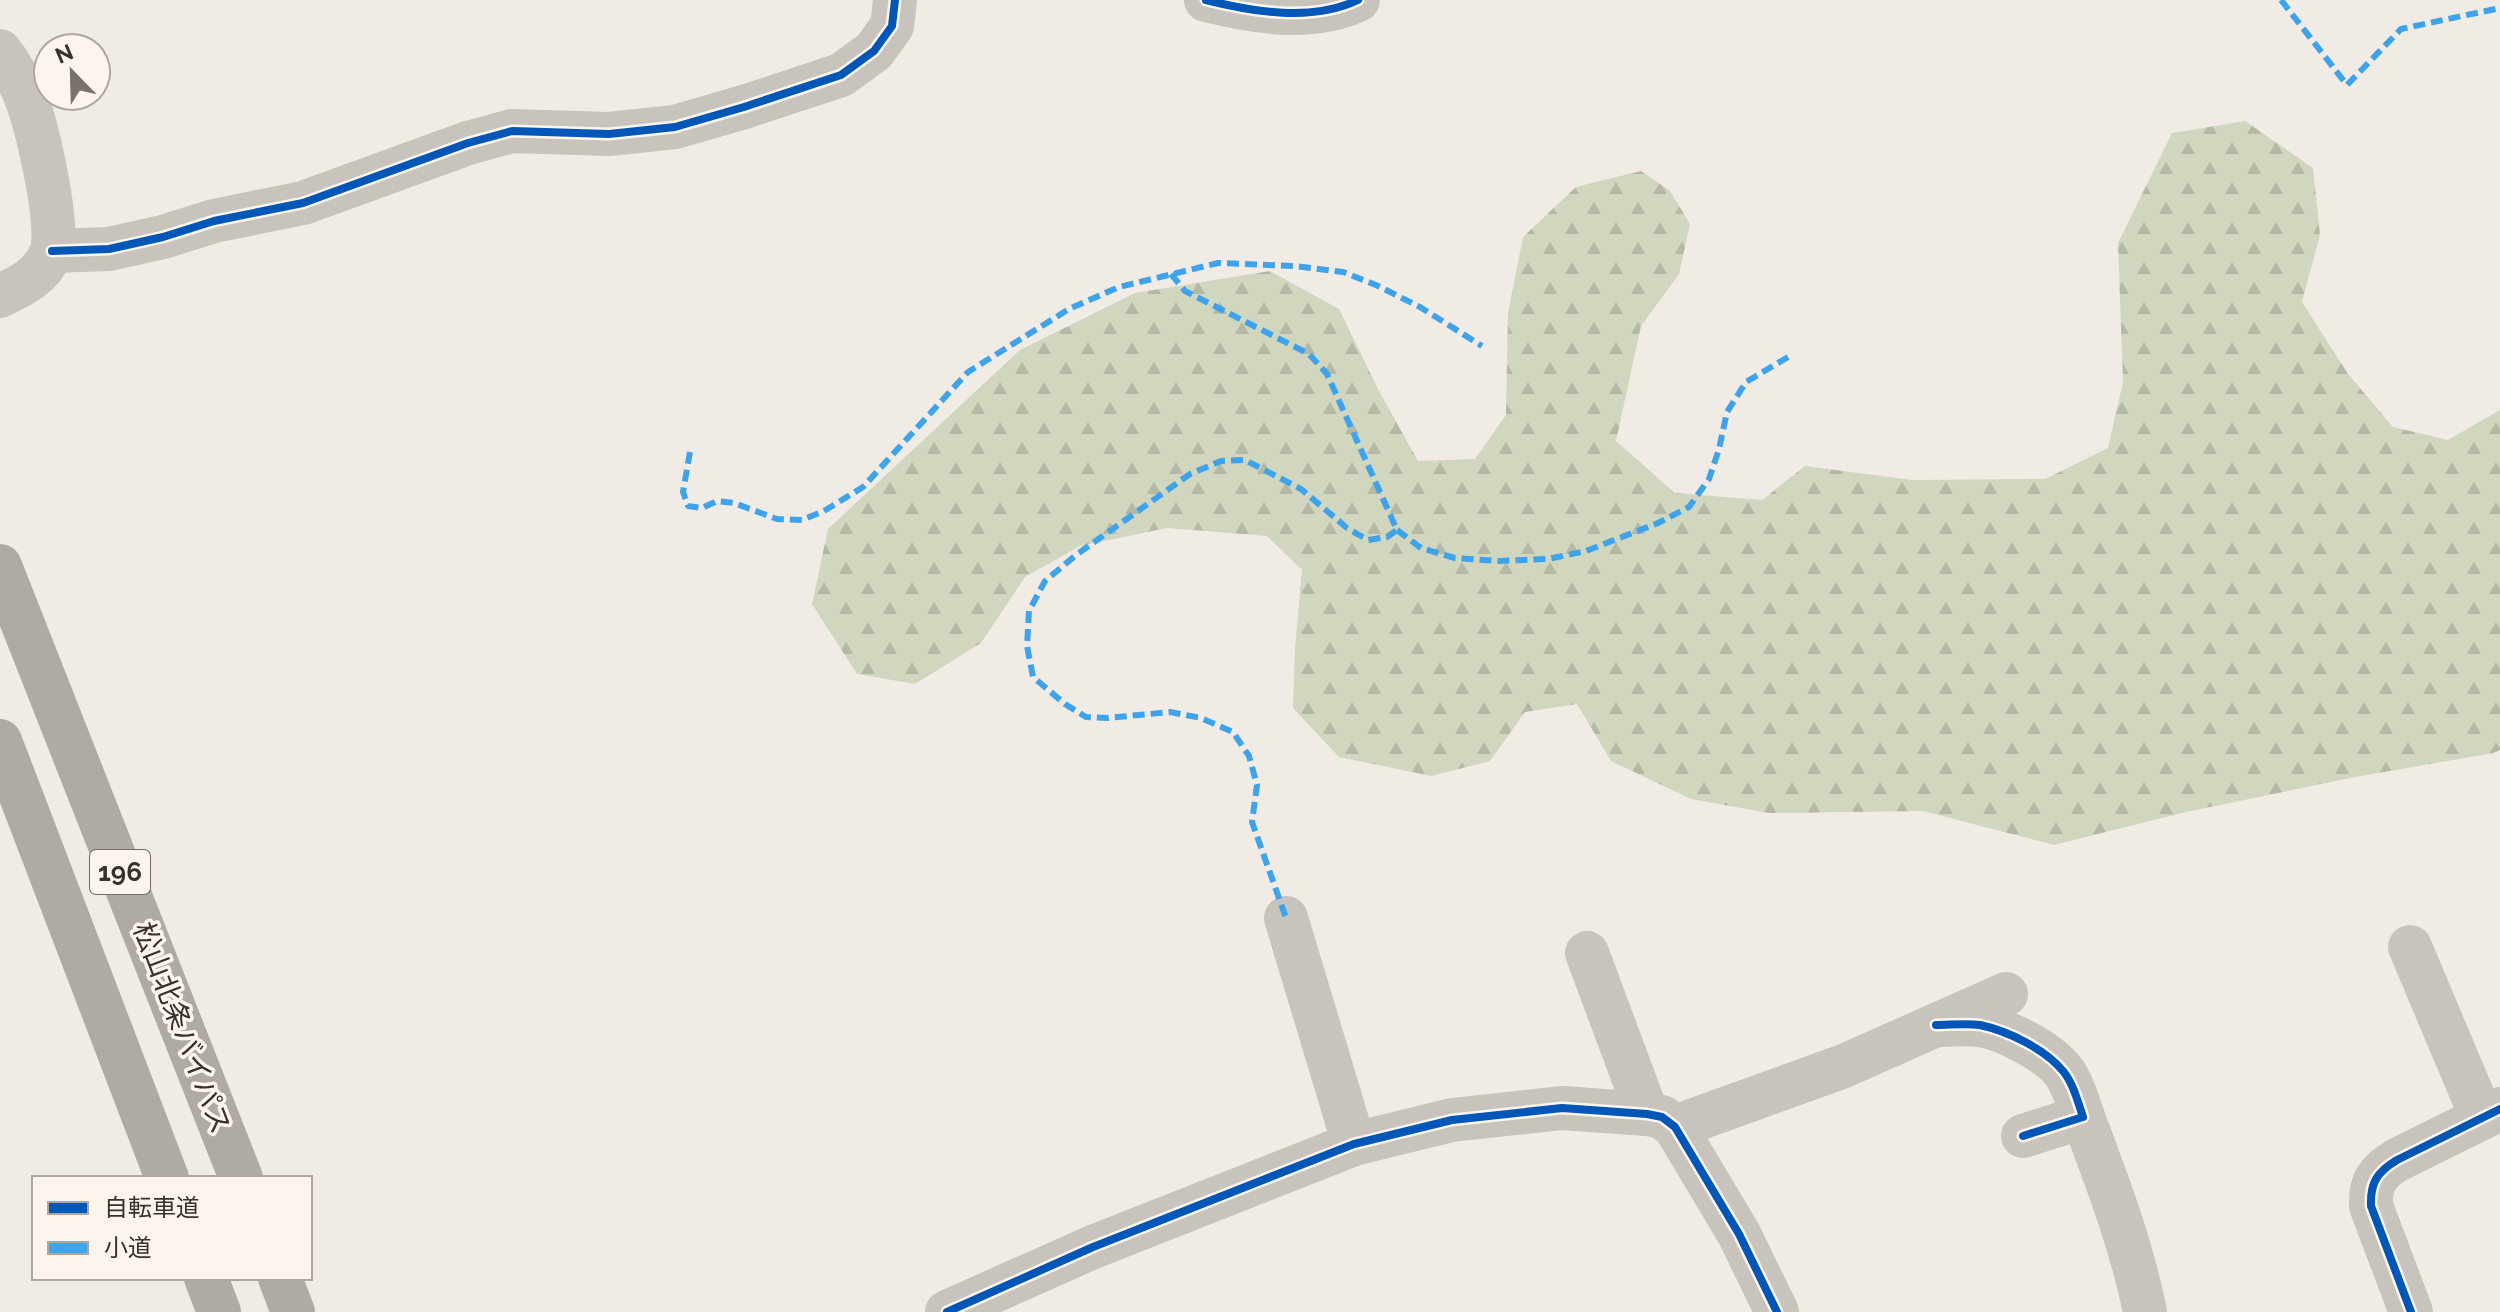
<svg xmlns="http://www.w3.org/2000/svg" width="2500" height="1312" font-family="Raleway,'Noto Sans JP',sans-serif">
	<style>
		.forest { fill: url(#forest-firs) }
		.lines { fill: none; stroke-linecap: round; stroke-linejoin: round }
		.minor { stroke: #c9c3be; stroke-width: 44 }
		.highway { stroke: #afaaa4; stroke-width: 44 }
		.quiet { stroke: #3fa3eb; stroke-width: 6; stroke-dasharray: 12 6; stroke-linecap: butt }
		.cycleway-casing { stroke: #fbf5ee; stroke-width: 13 }
		.cycleway { stroke: #0057b8; stroke-width: 8 }
		.labels { text-anchor: middle; dominant-baseline: central; stroke-width: 7; stroke-linejoin: round; paint-order: stroke }
		.shield { fill: #fbf5ee; stroke: #756b66; stroke-width: 2 }
		.shield-label { font-size: 26px; font-weight: bold; fill: #3b302b }
		.street-label { font-size: 28px; fill: #3b302b; stroke: #fbf5ee }
	</style>
	<defs>
		<pattern id="forest-firs" width="22" height="20" patternUnits="userSpaceOnUse" patternTransform="scale(2)"><rect width="22" height="20" fill="#d1d6bf"/><path d="M5 1l3.5 6h-7zM16 11l3.5 6h-7z" fill="#b4b8a4"/></pattern>
	</defs>
	<rect width="100%" height="100%" fill="#f0ebe5"/>
	<!-- forest -->
	<path class="forest" d="M2245,121L2313,168L2320,235L2302,302L2348,374L2393,427L2448,440L2500,410V750L2493,753L2355,777L2186,812L2054,845L1923,811L1769,813L1691,799L1611,761L1577,704L1525,712L1490,761L1431,776L1339,757L1293,708L1295,649L1302,570L1267,536L1167,528L1080,546L1025,577L981,643L915,684L857,674L812,604L828,529L1020,350L1135,293L1270,271L1339,309L1378,389L1418,461L1475,459L1506,415L1508,313L1523,237L1576,187L1641,171L1670,191L1690,224L1679,274L1641,326L1616,441L1675,493L1762,500L1805,466L1912,480L2045,479L2108,448L2123,382L2118,243L2172,133Z"/>
	<g class="lines">
		<!-- minor -->
		<g class="minor">
			<path d="M1206,0C1254,12 1312,22 1358,0"/>
			<path d="M0,51C12,66 20,82 27,100C37,128 61,227 51,253C42,276 21,286 0,296"/>
			<path d="M52,251L109,249L163,237L214,221L303,203L468,143L512,131L609,134L675,127L744,107L841,75L874,51L892,26L895,0"/>
			<path d="M1286,918L1354,1144"/>
			<path d="M2410,947L2482,1118"/>
			<path d="M1587,953L1647,1114"/>
			<path d="M1941,1025C1953,1025 1966,1023 1978,1025C2003,1028 2048,1051 2064,1072C2073,1085 2078,1102 2083,1117L2023,1136"/>
			<path d="M2083,1117C2107,1181 2132,1246 2145,1312"/>
			<path d="M1675,1127L1844,1066L2006,994"/>
			<path d="M947,1312L1093,1247L1354,1144L1452,1120L1562,1108L1647,1114L1662,1117L1675,1127L1739,1234L1777,1312"/>
			<path d="M2411,1312L2371,1206C2370,1183 2377,1172 2397,1160L2500,1109"/>
		</g>
		<!-- highway -->
		<g class="highway">
			<path d="M0,566L241,1178"/>
			<path d="M0,741L167,1178"/>
			<path d="M206,1278L219,1312"/>
			<path d="M280,1278L293,1312"/>
		</g>
		<!-- quiet -->
		<g class="quiet">
			<path d="M2281,0L2347,85L2401,29L2500,8"/>
			<path d="M1171,274L1185,291L1309,354L1327,374L1397,530L1387,537L1368,540L1347,528L1301,489L1245,460L1221,461L1190,474L1076,555L1045,581L1029,611L1027,646L1033,677L1065,704L1086,717L1108,718L1170,712L1201,718L1233,732L1249,756L1257,785L1252,822L1286,918"/>
			<path d="M690,452L683,492L688,506L702,508L717,501L734,503L777,519L802,520L824,511L863,487L968,372L1069,309L1119,287L1218,263L1294,266L1343,272L1376,285L1420,307L1482,346"/>
			<path d="M1397,530L1421,548L1455,558L1500,561L1548,559L1586,551L1658,523L1689,507L1709,479L1719,449L1727,412L1746,382L1788,357"/>
		</g>
		<!-- cycleway casing -->
		<g class="cycleway-casing">
			<g id="cycleway">
				<path d="M1206,0C1254,12 1312,22 1358,0"/>
				<path d="M52,251L109,249L163,237L214,221L303,203L468,143L512,131L609,134L675,127L744,107L841,75L874,51L892,26L895,0"/>
				<path d="M1936,1025C1950,1025 1966,1023 1980,1025C2008,1031 2045,1049 2063,1071C2073,1083 2078,1102 2083,1117L2023,1136"/>
				<path d="M947,1312L1093,1247L1354,1144L1452,1120L1562,1108L1647,1114L1662,1117L1675,1127L1739,1234L1777,1312"/>
				<path d="M2411,1312L2371,1206C2370,1183 2377,1172 2397,1160L2500,1109"/>
			</g>
		</g>
		<!-- cycleway -->
		<use href="#cycleway" class="cycleway"/>
	</g>
	<g class="labels">
		<!-- shield labels -->
		<rect class="shield" x="90" y="850" width="60" height="44" rx="6"/>
		<g class="shield-label">
			<text x="120" y="872">196</text>
		</g>
		<!-- street labels -->
		<g class="street-label">
			<text transform="translate(182 1028) rotate(69)">松山北条バイパス</text>
		</g>
	</g>
	<!-- legend -->
	<rect x="32" y="1176" width="280" height="104" fill="#fbf5ee" stroke="#aea6a0" stroke-width="2"/>
	<rect x="48" y="1202" width="40" height="12" fill="#0057b8" stroke="#aea6a0" stroke-width="2"/>
	<text x="104" y="1216" font-size="24" fill="#3b302b">自転車道</text>
	<rect x="48" y="1242" width="40" height="12" fill="#3fa3eb" stroke="#aea6a0" stroke-width="2"/>
	<text x="104" y="1256" font-size="24" fill="#3b302b">小道</text>
	<!-- north arrow -->
	<g transform="translate(72 72) rotate(337)"><circle r="38" fill="#fbf5ee" stroke="#aea6a0" stroke-width="2"/>
	<path d="M0-6L14 30L0 20L-14 30Z" fill="#7a716c"/>
	<text y="-12" font-size="22" font-weight="bold" text-anchor="middle" fill="#3b302b">N</text>
	</g>
</svg>
